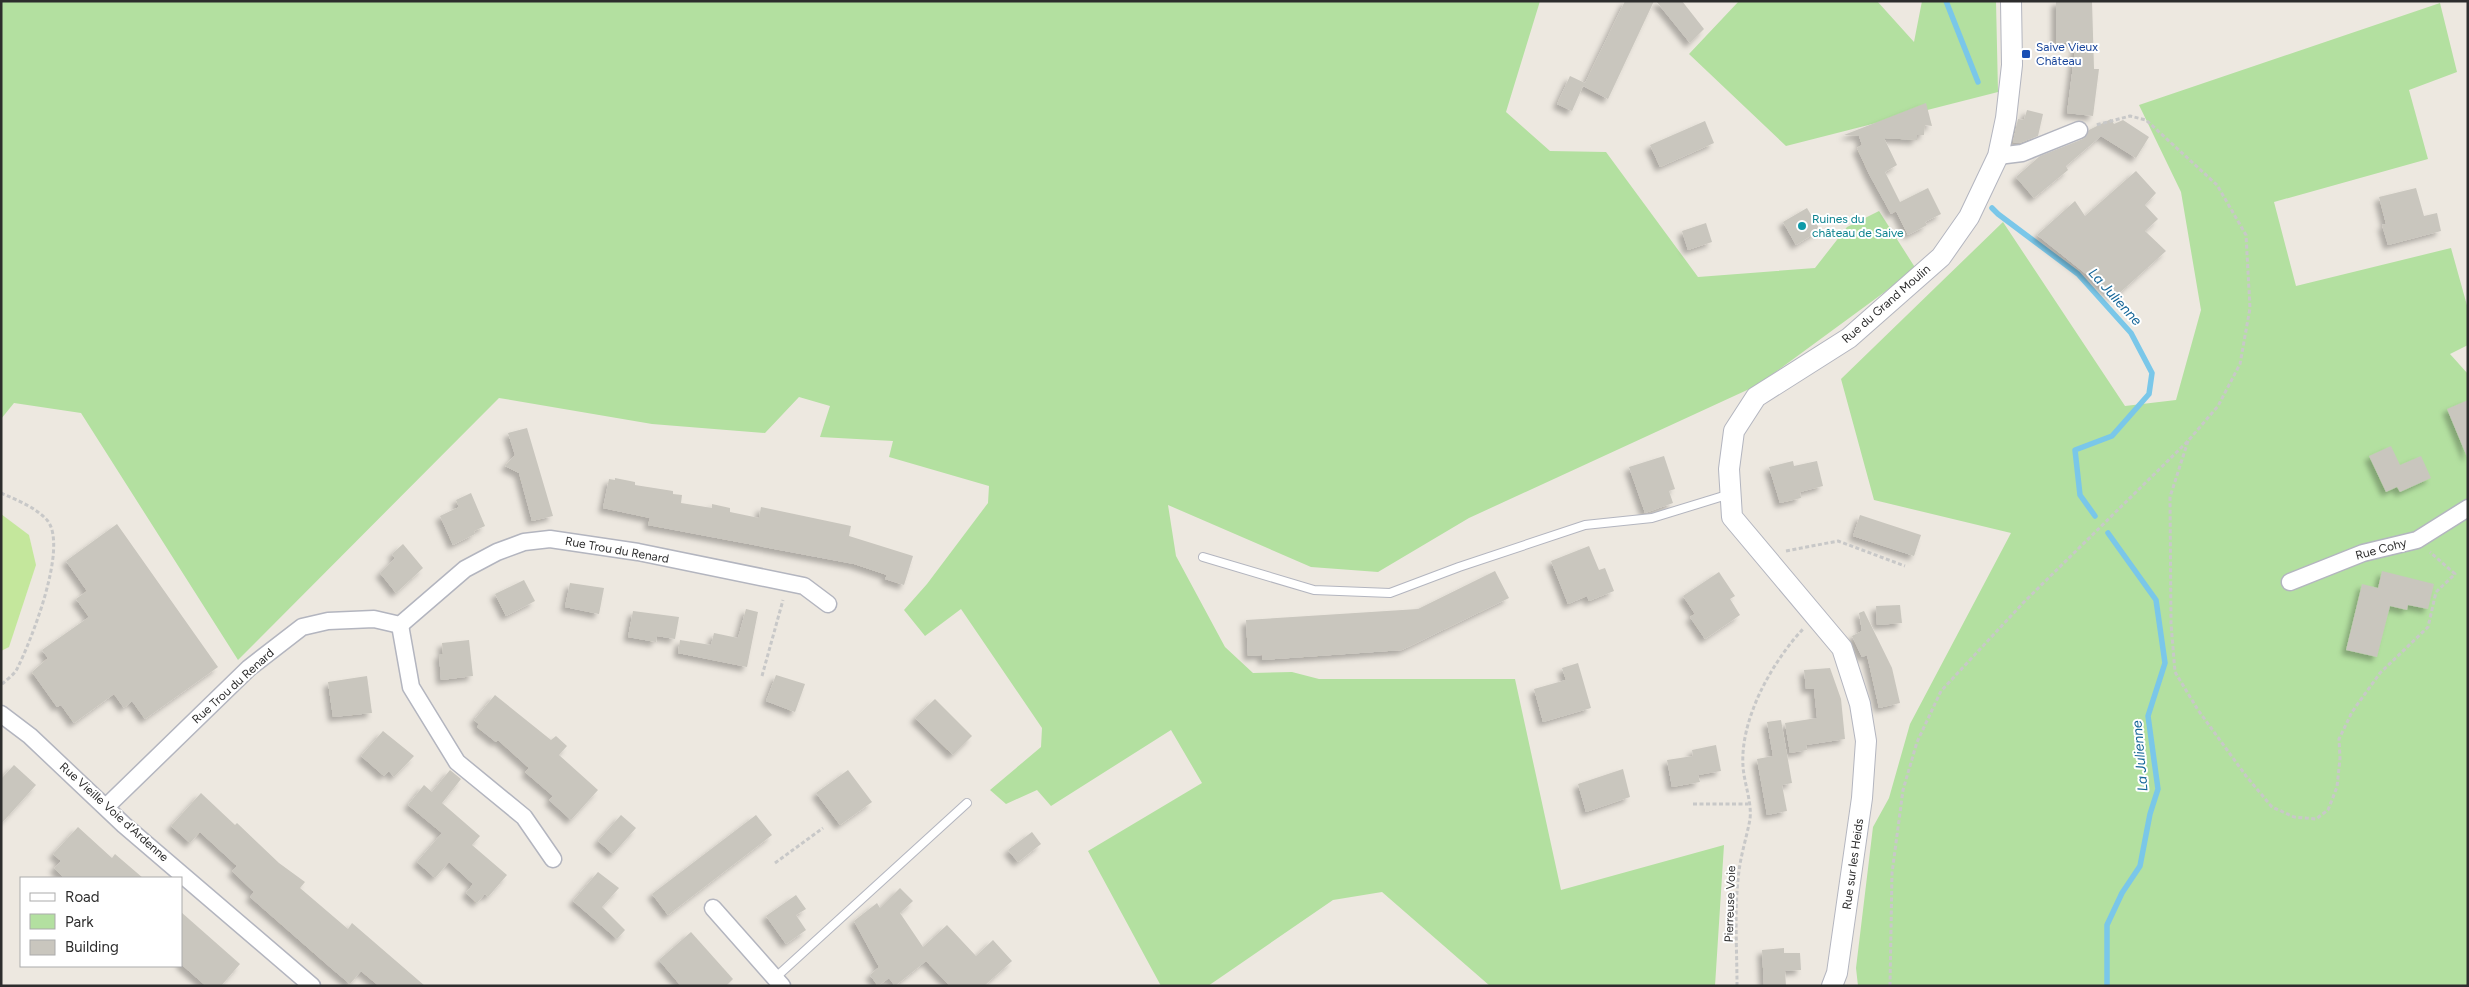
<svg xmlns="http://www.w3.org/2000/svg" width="2469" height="987" font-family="Figtree,sans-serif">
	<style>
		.green { fill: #b3e0a0 }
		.pitch { fill: #c4e79c }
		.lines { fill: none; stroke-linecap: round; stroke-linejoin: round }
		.stream { stroke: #7ac7e9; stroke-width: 5.5 }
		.building { fill: #c9c6be; filter: url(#shadow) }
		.service-casing { stroke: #b3b5bf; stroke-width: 10 }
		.minor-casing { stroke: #b3b5bf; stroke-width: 19 }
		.tertiary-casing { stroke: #b3b5bf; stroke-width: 22 }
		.path { stroke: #c8c8c8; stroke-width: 3; stroke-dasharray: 4 2.5; stroke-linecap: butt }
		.service { stroke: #fff; stroke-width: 8 }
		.minor { stroke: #fff; stroke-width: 16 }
		.tertiary { stroke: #fff; stroke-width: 20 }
		.transit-dot { fill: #1a4fb4; stroke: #fff; stroke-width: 2 }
		.culture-dot { fill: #0f9aa8; stroke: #fff; stroke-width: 2 }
		.labels { text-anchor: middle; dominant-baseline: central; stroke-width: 4; stroke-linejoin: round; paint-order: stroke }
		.transit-label { font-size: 12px; fill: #164399; stroke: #fff; text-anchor: start }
		.culture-label { font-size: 12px; fill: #0d838f; stroke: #fff; text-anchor: start }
		.street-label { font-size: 12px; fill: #2d2d2d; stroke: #fff }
		.water-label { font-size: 14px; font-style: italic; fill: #156698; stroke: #fff }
	</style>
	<defs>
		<filter id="shadow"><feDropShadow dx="-4.5" dy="4.5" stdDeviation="2.5" flood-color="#0004"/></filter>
	</defs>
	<rect width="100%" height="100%" fill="#ede8e0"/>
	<!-- green -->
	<g class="green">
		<path d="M1,1H1540L1506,112L1550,151L1606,152L1698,277L1815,268L1847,227L1879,211L1916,269L1758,385L1469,518L1378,572L1311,567L1168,505L1176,556L1225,647L1253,673L1292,672L1319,679H1515L1561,890L1724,845L1715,986H1490L1382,892L1333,900L1208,986H1161L1088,851L1202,783L1171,730L1051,806L1037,790L1006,804L990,790L1041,747L1042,728L961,609L925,636L904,610L927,584L988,503L989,486L889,457L893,441L820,437L830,406L799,397L765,433L652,424L499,398L238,660L81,413L14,403L1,419Z"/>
		<path d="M1739,1H1877L1914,42L1922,1H1996L1998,92L1786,146L1689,54Z"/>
		<path d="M2440,3L2457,72L2409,90L2428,159L2274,202L2296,286L2451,248L2468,309V345L2450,354L2468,374V986H1858L1856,968L1873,827L1889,798L1910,724L2011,533L1874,500L1841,379L2003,222L2125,406L2176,400L2201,310L2181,192L2139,105Z"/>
	</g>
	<!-- pitch -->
	<path class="pitch" d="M1,514L29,535L36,565L9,647L1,651Z"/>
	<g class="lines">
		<!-- stream -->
		<g class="stream">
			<path d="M1946,1L1978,82"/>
			<path d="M1992,208L1998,214L2078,274L2131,333L2152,373L2149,394L2112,436L2075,450L2080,495L2095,516"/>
			<path d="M2107,986V925L2122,893L2140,866L2150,814L2158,789L2148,716L2165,663L2156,600L2108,533"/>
		</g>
	</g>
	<!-- building -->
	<g class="building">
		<path d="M1625,1H1654L1608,99L1583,86L1572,111L1557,104L1570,76L1585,83Z"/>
		<path d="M1656,1H1682L1704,29L1690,43Z"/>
		<path d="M2056,1H2092L2094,69H2099L2093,116L2067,113L2076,42L2056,43Z"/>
		<path d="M1926,103L1932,126L1925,125L1924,135H1917V140L1884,138L1897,165L1885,172L1900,202L1928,188L1941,214L1925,222L1927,225L1908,235L1896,211L1891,214L1869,174L1857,148L1862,145L1859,136L1844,135Z"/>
		<path d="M2027,110L2043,114L2038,136L2019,143L2013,142L2018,119L2024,120Z"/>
		<path d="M2111,119L2114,124L2123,120L2149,137L2136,158L2101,136L2066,166L2068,170L2034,198L2016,177L2040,156L2083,139L2089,130Z"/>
		<path d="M1705,121L1714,143L1660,167L1650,145Z"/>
		<path d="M2136,171L2156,193L2145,205L2158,219L2145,231L2166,251L2115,297L2037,235L2075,201L2085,216Z"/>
		<path d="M2416,188L2424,216L2437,213L2441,231L2388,245L2382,225L2386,224L2379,197Z"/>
		<path d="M1807,208L1820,230L1796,245L1783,222Z"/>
		<path d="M1706,223L1712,242L1688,250L1682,231Z"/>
		<path d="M2468,400V457H2467L2447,409Z"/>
		<path d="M527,428L553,516L532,521L519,473L505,466L515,455L508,433Z"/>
		<path d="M2391,446L2400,465L2421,456L2431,478L2400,492L2397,487L2386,492L2369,456Z"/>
		<path d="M1664,456L1675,489L1669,491L1673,503L1645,513L1629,467Z"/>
		<path d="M1793,461L1794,466L1817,461L1823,486L1800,492L1801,498L1780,503L1769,467Z"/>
		<path d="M615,478L635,482V485L673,491V494L682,495L681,503L712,508V504L730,508V512L759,518L761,507L851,526L849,536L913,556L904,585L885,579L887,575L854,564L648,525L650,518L603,508L609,479L615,480Z"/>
		<path d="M471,493L485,526L474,531L475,534L453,545L440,516L459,507L456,500Z"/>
		<path d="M1860,515L1921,535L1914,556L1853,536Z"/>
		<path d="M117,524L218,667L145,719L132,701L124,708L114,694L74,723L61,705L57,707L32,672L48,658L42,650L89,617L76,599L87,591L66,561Z"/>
		<path d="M403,544L423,568L396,593L380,573L395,558L392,554Z"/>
		<path d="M1589,546L1599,570L1605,568L1614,591L1589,601L1587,596L1568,604L1551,561Z"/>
		<path d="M1495,571L1509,598L1402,650L1262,660V655L1248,656L1246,620L1418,609Z"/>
		<path d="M2382,571L2434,584L2428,609L2408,605L2407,610L2390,606L2377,657L2346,650L2362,584L2378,588Z"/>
		<path d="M1719,572L1735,596L1730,599L1740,615L1705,639L1690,617L1695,614L1683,596Z"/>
		<path d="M524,580L535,601L506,616L495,594Z"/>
		<path d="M570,583L604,588L599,614L565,607Z"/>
		<path d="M1900,605L1902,623L1877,625L1876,606Z"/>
		<path d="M746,609L758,612L747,667L678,653L680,640L711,645L714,633L738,638Z"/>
		<path d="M633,611L679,617L675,639L657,636L656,642L628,637Z"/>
		<path d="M1864,611L1892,668L1900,703L1879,708L1867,655L1862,657L1852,636L1862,631L1859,613Z"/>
		<path d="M469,640L473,676L441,680L439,654H443L442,643Z"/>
		<path d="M1578,663L1591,708L1543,722L1534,689L1566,680L1562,668Z"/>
		<path d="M1830,668L1841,699L1845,739L1806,745L1807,750L1790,753L1785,723L1817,718L1814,689H1806L1804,670Z"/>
		<path d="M776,675L805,684L795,712L766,701Z"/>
		<path d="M367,676L372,713L333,717L328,682Z"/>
		<path d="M495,695L551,740L556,736L567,746L559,755L598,790L571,820L549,800L553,796L525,772L529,768L498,740L496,742L477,727L479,724L474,720Z"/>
		<path d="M935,699L972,736L953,755L915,718Z"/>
		<path d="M1781,720L1792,783L1782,785L1787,811L1767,815L1757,759L1773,756L1767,722Z"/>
		<path d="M383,731L414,756L394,777L389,771L384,776L361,756Z"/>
		<path d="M1716,745L1721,771L1698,775L1700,782L1672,787L1667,760L1693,756L1692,750Z"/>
		<path d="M14,765L36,785L1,824V779Z"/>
		<path d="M1623,769L1630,797L1586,812L1578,784Z"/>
		<path d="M450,770L461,779L442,803L480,836L472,845L507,875L488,897L485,894L477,903L466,893L473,884L449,862L435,878L417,862L442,833L408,805L424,785L432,792Z"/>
		<path d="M848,770L872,802L840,825L816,793Z"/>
		<path d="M201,793L235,825L237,823L279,863L305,882L300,888L348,929L352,923L425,986H379L361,971L350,984L331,968L250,897L254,892L232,871L237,866L200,832L190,843L171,826Z"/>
		<path d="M621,815L636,828L613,854L598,841Z"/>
		<path d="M756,815L772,835L668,915L652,894Z"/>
		<path d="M78,827L112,858L115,854L143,878H64L54,868L61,861L53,854Z"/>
		<path d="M1032,832L1041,844L1018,862L1008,850Z"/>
		<path d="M598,872L619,888L602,907L625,930L617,939L573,901Z"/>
		<path d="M900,888L913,901L900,913L923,947L947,925L976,956L993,940L1012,961L984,986H950L926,961L895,986L889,978L878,986L870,975L879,967L854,921L877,903L880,908Z"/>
		<path d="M796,895L806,909L796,915L806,930L786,944L766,916Z"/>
		<path d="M181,912L240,964L221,986H206L181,964Z"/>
		<path d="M691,932L733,979L726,986H681L659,960Z"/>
		<path d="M1784,948V953H1800L1801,970L1785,971L1786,986H1764L1762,950Z"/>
	</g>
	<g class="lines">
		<!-- service casing -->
		<g class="service-casing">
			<g id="service">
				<path d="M1203,557L1314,590L1390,593L1459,567L1585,525L1652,518L1730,494"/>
				<path d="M775,978L967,803"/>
			</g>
		</g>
		<!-- minor casing -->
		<g class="minor-casing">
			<g id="minor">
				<path d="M1998,156L2022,153L2079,130"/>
				<path d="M2290,582L2363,553L2417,540L2468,508"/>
				<path d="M400,625L411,687L457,762L524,817L553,859"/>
				<path d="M1,714L30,736L124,825L312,986"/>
				<path d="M106,807L249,668L302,627L328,621L374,619L400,625L465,569L497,552L524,542L550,539L638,552L804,586L828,604"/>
				<path d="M713,908L782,986"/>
			</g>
		</g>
		<!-- tertiary casing -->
		<g class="tertiary-casing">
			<path id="tertiary" d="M1832,986L1837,973L1862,798L1866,741L1860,704L1842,648L1732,517L1729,469L1734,431L1756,397L1849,338L1941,257L1969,217L1998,156L2006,118L2012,65L2011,1"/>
		</g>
		<!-- path -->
		<g class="path">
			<path d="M2188,441L2170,497L2171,624L2175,672L2198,710L2246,776L2272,807L2294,817L2316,819L2328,810L2337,787L2340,758L2339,739L2352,712L2380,673L2428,627L2436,592L2455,574L2430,552"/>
			<path d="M1,493C17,500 35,507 47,520C69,546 31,641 17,669C14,675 6,680 1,685"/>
			<path d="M1786,551L1838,541L1905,566"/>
			<path d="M762,676L783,600"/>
			<path d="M1693,804H1748"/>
			<path d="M775,863L823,828"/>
			<path d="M1737,986C1737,948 1734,908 1739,871C1741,854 1747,836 1750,819C1752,802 1744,783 1743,766C1740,719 1772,662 1803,629"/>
			<path d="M1890,986L1892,873L1903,790L1917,742L1941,691L2023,603L2188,441L2218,406L2240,364L2250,308L2246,235L2217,185L2146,120L2130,116L2096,125"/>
		</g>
		<!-- service -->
		<use href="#service" class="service"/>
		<!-- minor -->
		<use href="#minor" class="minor"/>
		<!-- tertiary -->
		<use href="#tertiary" class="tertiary"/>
	</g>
	<!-- markers -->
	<rect class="transit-dot" x="2021" y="49" width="10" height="10" rx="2.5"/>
	<circle class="culture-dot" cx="1802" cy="226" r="5"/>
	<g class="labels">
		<!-- transit labels -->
		<g class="transit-label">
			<text x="2036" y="47">Saive Vieux<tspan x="2036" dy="14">Château</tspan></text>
		</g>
		<!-- culture labels -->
		<g class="culture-label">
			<text x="1812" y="219">Ruines du<tspan x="1812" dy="14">château de Saive</tspan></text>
		</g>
		<!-- street labels -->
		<g class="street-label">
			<text transform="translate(1886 304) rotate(-41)">Rue du Grand Moulin</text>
			<text transform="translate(2381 549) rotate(-15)">Rue Cohy</text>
			<text transform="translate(617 550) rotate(10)">Rue Trou du Renard</text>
			<text transform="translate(233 686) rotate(-42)">Rue Trou du Renard</text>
			<text transform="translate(114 812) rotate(42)">Rue Vieille Voie d'Ardenne</text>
			<text transform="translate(1853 864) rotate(-82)">Rue sur les Heids</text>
			<text transform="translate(1730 904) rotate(-88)">Pierreuse Voie</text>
		</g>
		<!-- water labels -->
		<g class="water-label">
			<text transform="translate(2115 297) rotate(48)">La Julienne</text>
			<text transform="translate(2140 756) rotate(-95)">La Julienne</text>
		</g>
	</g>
	<!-- border -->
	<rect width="2469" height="987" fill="none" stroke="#2d2d2d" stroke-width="5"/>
	<!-- legend -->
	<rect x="20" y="877" width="162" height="90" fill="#ffffff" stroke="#ababab"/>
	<rect x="30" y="893" width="25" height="8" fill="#ffffff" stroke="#ababab"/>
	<text x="65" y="902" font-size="15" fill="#2d2d2d">Road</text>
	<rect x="30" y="914" width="25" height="15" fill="#b3e0a0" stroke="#ababab"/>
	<text x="65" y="927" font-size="15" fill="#2d2d2d">Park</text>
	<rect x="30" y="940" width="25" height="15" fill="#c9c6be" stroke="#ababab"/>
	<text x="65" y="952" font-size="15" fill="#2d2d2d">Building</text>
</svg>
